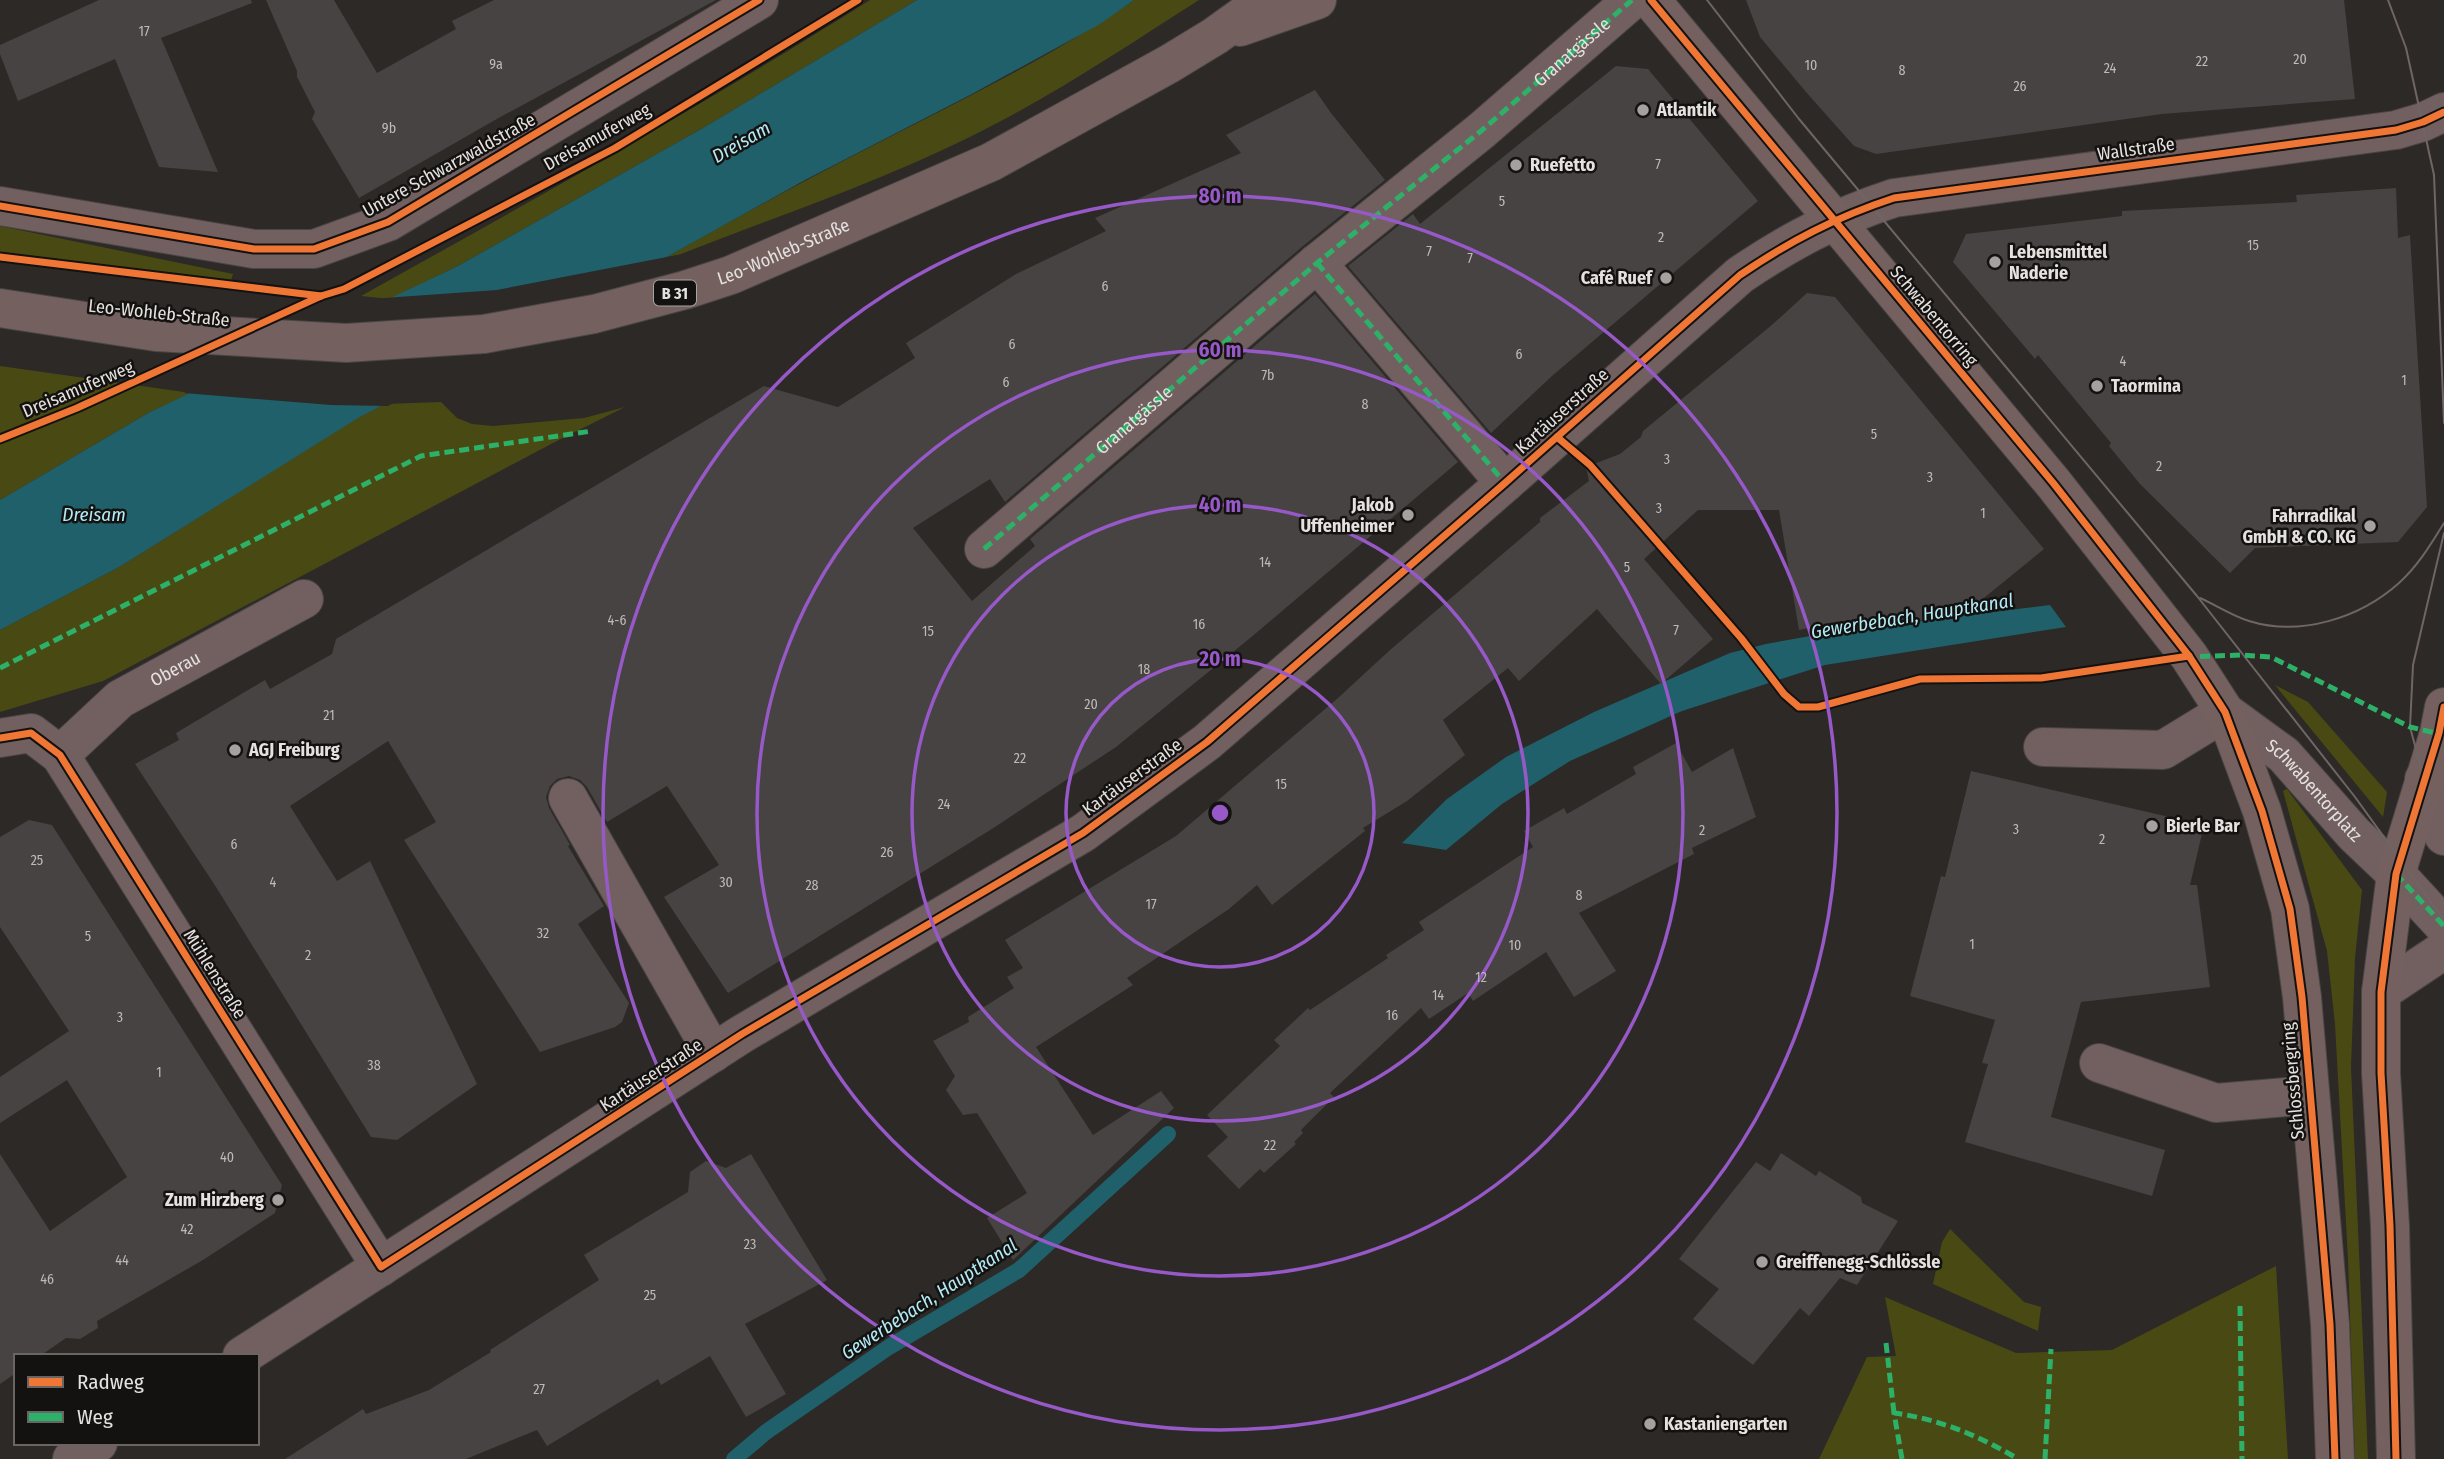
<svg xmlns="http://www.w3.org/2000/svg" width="2444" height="1459" font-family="'Fira Sans Condensed',sans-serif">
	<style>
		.green { fill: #494a13 }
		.water { fill: #1f606b }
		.pier { fill: #2c2927 }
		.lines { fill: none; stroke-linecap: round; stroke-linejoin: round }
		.stream { stroke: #1f606b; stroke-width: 16 }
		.building { fill: #464342 }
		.minor-casing { stroke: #494645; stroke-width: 40 }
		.major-casing { stroke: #494645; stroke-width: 40 }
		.minor { stroke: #726060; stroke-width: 38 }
		.major { stroke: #73605f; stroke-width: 38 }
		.tram { stroke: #6f6565; stroke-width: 2 }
		.quiet { stroke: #2db169; stroke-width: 5; stroke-dasharray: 10 5; stroke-linecap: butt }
		.cycleway-casing { stroke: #141210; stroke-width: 11 }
		.cycleway { stroke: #f07635; stroke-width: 7 }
		.ring { fill: none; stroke: #9659c7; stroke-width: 3.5 }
		.poi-dot { fill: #a4a19f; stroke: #141210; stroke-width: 2.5 }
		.labels { text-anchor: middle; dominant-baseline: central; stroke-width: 5; stroke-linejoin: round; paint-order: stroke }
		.number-label { font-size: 14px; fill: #bdbab8 }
		.shield { fill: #141210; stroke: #a6a3a1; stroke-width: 2 }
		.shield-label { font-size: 16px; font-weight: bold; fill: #e5e1df }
		.street-label { font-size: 18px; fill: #e5e1df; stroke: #141210 }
		.poi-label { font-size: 18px; font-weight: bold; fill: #e5e1df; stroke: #141210; text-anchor: start }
		.water-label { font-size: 19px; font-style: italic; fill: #b2eaf6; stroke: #141210 }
		.centre { fill: #9659c7; stroke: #141210; stroke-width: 3.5 }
		.ring-label { font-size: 21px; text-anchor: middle; font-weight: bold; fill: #9659c7; stroke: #141210; stroke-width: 5; stroke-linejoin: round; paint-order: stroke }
	</style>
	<rect width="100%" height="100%" fill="#2c2927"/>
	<!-- green -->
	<g class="green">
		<path d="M870,0H917L703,128L456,267L390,299L361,296C533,200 704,105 870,0Z"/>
		<path d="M1134,0H1199C1133,42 1068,86 999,122C898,176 788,212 681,254L665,258C733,220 801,182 870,147C959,101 1052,57 1134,0Z"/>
		<path d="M0,226L233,274L228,290L0,254Z"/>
		<path d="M0,366L191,393L150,412L0,500Z"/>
		<path d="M441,402L457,418L472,424L493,426L584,418L625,407L553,443L103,681L0,712V630L121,566L357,418L385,404Z"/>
		<path d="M2275,685L2308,702L2387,792L2383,817Z"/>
		<path d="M2287,789L2362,890L2355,958L2351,1067L2368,1459H2355L2348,1259L2335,1024L2327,951L2283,791Z"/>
		<path d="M1950,1229L2024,1302L2041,1307L2038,1331L1933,1284L1942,1242Z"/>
		<path d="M2276,1266L2288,1459H1819L1867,1357L1896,1356L1885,1297L2016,1353L2112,1350Z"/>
	</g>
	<!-- water -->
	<g class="water">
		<path d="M917,0H1134L1100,24L972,94L805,180L665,258L358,418L121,566L0,630V500L150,412L456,267L703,128Z"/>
		<path d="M2050,605L2066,627L1825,665L1682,711L1570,761L1502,804L1446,850L1402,843L1447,799L1506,757L1594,712L1730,653L1766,644L1844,630Z"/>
	</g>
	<!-- pier -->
	<path class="pier" d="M677,255L388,406L331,405L184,393L384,298L497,290Z"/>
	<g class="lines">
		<!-- stream -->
		<path class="stream" d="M734,1459L766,1432L889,1347L1019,1270L1168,1134"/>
	</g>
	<!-- building -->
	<g class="building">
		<path d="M99,0H251L252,3L161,38L218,172L159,167L115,59L18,101L0,54V45Z"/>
		<path d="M266,0H334L377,73L456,29L452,21L494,0H716L495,120L359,198L312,119L315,112L297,77V71Z"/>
		<path d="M1746,0H2344L2355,99L2162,114L1876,154L1854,146L1806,92L1760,37Z"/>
		<path d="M1616,66L1648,69L1758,201L1552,376L1491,433L1348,266L1413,214L1420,224Z"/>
		<path d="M1315,90L1331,113L1385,180L1303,246L1005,502L990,479L913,528L972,601L1035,546L1030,539L1315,294L1458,462L1249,639L1116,747L995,827L728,993L664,897L719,865L667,786L607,822L587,787L580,780L569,776L557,779L550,786L546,797L549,808L570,845L568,846L604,906L578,924L629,1003L622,1022L615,1027L540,1052L404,840L436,822L388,741L290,806L337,881L370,861L477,1084L397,1140L371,1137L216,887L135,764L179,740L176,733L265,680L270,689L332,654L336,639L764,386L838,407L915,358L906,343L1016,274L1106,231L1095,218L1241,153L1226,135Z"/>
		<path d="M2396,188L2398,238L2410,235L2427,507L2398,542L2255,548L2230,573L2140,484L2109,446L2111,443L2038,355L2035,359L1953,262L1966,234L2122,216V211L2297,202L2296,195Z"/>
		<path d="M1807,293L1835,297L2044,549L1979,602L1980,613L1844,630L1842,621L1799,630L1779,510H1698L1644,559L1713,639L1661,684L1597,609L1519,681L1508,668L1443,720L1465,755L1407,801L1363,828L1365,831L1272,905L1257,885L1229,909L1127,978L1133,985L1036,1047L1093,1135L1161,1091L1174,1108L1013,1260L987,1218L1027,1193L977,1113L963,1115L946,1090L955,1076L933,1041L969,1022L968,1017L1014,988L1007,977L1023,968L1005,940L1176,836L1338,698L1390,650L1540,522V518L1589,481L1586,467L1620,454L1641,437L1643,431L1773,324Z"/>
		<path d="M1676,743L1692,772L1733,748L1756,817L1692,848L1694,854L1579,913L1616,971L1574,997L1546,952L1473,1001L1468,993L1429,1019L1421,1008L1330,1093L1334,1097L1301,1130L1303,1133L1294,1142L1296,1144L1264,1173L1260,1169L1239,1189L1207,1156L1228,1137L1207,1115L1280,1046L1274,1040L1308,1008L1310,1010L1388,958L1386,955L1424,930L1419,922L1533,847L1524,831L1564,808L1567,814L1636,774L1633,767Z"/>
		<path d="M1971,771L2204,825L2190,885H2197L2210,987L2081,1002L2051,1117L2165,1150L2152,1196L1965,1142L1988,1064L1982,1063L1995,1020L1910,996L1941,876L1945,877Z"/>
		<path d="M29,820L52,825L282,1185L275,1213L203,1260L97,1321L98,1328L80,1339L66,1338L40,1356H16V1373L0,1384V1154L50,1231L127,1177L67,1080L0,1123V1077L69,1031L0,927V837Z"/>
		<path d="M1781,1153L1816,1176L1819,1171L1861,1197L1862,1203L1898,1221L1857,1285L1840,1278L1809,1316L1800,1308L1753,1365L1693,1319L1719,1289L1679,1259L1756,1162L1770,1171Z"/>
		<path d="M751,1154L827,1280L745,1324L786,1394L746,1417L710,1356L661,1385L658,1379L547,1446L537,1430L466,1459H285L363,1409L366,1414L429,1390L491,1352L490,1350L599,1280L584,1255L688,1192L690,1172L706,1161L726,1168Z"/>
	</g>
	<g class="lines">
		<!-- minor casing -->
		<g class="minor-casing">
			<g id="minor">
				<path d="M0,206L254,249H314L388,222L759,0"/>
				<path d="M1317,263L1505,483"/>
				<path d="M984,549L1317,263L1481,131L1632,0"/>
				<path d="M0,738L31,733L60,755L381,1267"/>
				<path id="s1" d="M2043,747L2163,750L2225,712L2284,755L2354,834L2396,874L2444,926"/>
				<path id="s2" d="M60,755L120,699L304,599"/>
				<path d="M2424,779L2433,814L2444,836"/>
				<path d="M568,798L713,1053"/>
				<path d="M2381,992L2444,950"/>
				<path d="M2099,1063L2216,1103L2310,1095"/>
				<path d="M242,1356L742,1034L1083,833L1207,742L1505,483L1740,275C1790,241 1836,217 1894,198L2396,130L2423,122L2444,112"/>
				<path d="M72,1459L98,1443"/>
			</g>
		</g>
		<!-- major casing -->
		<g class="major-casing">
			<g id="major">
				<path d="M1651,0L2054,484L2189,656L2225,712L2262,811L2290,909L2302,997L2330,1324L2335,1459"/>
				<path d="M1240,27L1317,0"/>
				<path id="s3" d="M0,308L156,332L346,343L484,334L594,314L685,290L731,275L991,162L1169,64L1215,36L1265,0"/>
				<path d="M2396,1459L2390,1226L2381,1073V992L2396,874L2439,733L2444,707"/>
			</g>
		</g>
		<!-- minor -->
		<use href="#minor" class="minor"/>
		<!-- major -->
		<use href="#major" class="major"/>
		<!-- tram -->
		<g class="tram">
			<path d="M1707,0L1799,119L2197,596L2355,797L2444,920"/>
			<path d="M2388,0L2406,48L2434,175L2444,423"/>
			<path d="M2200,598C2216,605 2232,616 2249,621C2300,637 2360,618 2399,583C2418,566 2431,544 2444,523"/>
			<path d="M2424,779L2410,727L2413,665L2444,533"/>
		</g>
		<!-- quiet -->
		<g class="quiet">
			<path d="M1317,263L1505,483"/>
			<path id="s4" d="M984,549L1317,263L1481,131L1632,0"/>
			<path d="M2185,657L2242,655L2271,657L2410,727L2444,735"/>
			<path d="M0,668L421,456L592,431"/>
			<path d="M2396,874L2444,926"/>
			<path d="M2240,1306L2242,1459"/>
			<path d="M1886,1343L1894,1413"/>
			<path d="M1902,1459L1894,1413C1939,1419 1980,1436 2018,1459"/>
			<path d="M2045,1459L2051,1349"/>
		</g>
		<!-- cycleway casing -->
		<g class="cycleway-casing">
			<g id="cycleway">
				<path d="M1651,0L2054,484L2189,656L2225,712L2262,811L2290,909L2302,997L2330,1324L2335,1459"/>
				<path d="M0,206L254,249H314L388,222L759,0"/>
				<path d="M0,257L321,296"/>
				<path d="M1557,437L1590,465L1741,638L1784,694L1799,707H1818L1920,679L2041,678L2189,656"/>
				<path d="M0,439L77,408L321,296L344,289L615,148L858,0"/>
				<path d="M0,738L31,733L60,755L381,1267L742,1034L1083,833L1207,742L1505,483L1740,275C1790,241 1836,217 1894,198L2396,130L2423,122L2444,112"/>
				<path d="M2396,1459L2390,1226L2381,1073V992L2396,874L2439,733L2444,707"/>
			</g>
		</g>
		<!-- cycleway -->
		<use href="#cycleway" class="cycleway"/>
	</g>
	<!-- distance rings -->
	<g class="ring">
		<circle cx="1220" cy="813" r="154"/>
		<circle cx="1220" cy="813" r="308"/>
		<circle cx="1220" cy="813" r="463"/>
		<circle cx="1220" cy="813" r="617"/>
	</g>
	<!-- markers -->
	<g class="poi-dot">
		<circle cx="1643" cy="110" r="7"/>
		<circle cx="1516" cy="165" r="7"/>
		<circle cx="1995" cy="262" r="7"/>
		<circle cx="1666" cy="278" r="7"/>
		<circle cx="2097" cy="386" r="7"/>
		<circle cx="1408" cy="515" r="7"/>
		<circle cx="2370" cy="526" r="7"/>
		<circle cx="235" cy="750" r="7"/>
		<circle cx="2152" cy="826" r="7"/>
		<circle cx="278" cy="1200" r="7"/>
		<circle cx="1762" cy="1262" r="7"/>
		<circle cx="1650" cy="1424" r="7"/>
	</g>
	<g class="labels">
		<!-- number labels -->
		<g class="number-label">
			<text x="144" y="31">17</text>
			<text x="2300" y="59">20</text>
			<text x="2202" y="61">22</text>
			<text x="496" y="64">9a</text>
			<text x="1811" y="65">10</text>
			<text x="2110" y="68">24</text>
			<text x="1902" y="70">8</text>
			<text x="2020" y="86">26</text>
			<text x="389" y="128">9b</text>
			<text x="1658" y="164">7</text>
			<text x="1502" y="201">5</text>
			<text x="1661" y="237">2</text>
			<text x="2253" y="245">15</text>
			<text x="1429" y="251">7</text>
			<text x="1470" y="258">7</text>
			<text x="1105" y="286">6</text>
			<text x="1012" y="344">6</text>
			<text x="1519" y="354">6</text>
			<text x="2123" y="361">4</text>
			<text x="1268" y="375">7b</text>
			<text x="2404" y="380">1</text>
			<text x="1006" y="382">6</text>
			<text x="1365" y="404">8</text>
			<text x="1874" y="434">5</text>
			<text x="1667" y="459">3</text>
			<text x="2159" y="466">2</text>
			<text x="1930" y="477">3</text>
			<text x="1659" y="508">3</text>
			<text x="1983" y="513">1</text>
			<text x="1265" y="562">14</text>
			<text x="1627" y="567">5</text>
			<text x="617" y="620">4-6</text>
			<text x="1199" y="624">16</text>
			<text x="1676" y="630">7</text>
			<text x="928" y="631">15</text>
			<text x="1144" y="669">18</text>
			<text x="1091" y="704">20</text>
			<text x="329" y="715">21</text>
			<text x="1020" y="758">22</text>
			<text x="1281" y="784">15</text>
			<text x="944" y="804">24</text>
			<text x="2016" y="829">3</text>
			<text x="1702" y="830">2</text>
			<text x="2102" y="839">2</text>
			<text x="234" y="844">6</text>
			<text x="887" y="852">26</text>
			<text x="37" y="860">25</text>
			<text x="273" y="882">4</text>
			<text x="726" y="882">30</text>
			<text x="812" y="885">28</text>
			<text x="1579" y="895">8</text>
			<text x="1151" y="904">17</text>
			<text x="543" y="933">32</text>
			<text x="88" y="936">5</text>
			<text x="1972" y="944">1</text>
			<text x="1515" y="945">10</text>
			<text x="308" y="955">2</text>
			<text x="1481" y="977">12</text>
			<text x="1438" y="995">14</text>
			<text x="1392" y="1015">16</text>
			<text x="120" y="1017">3</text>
			<text x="374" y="1065">38</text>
			<text x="159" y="1072">1</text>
			<text x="1270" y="1145">22</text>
			<text x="227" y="1157">40</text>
			<text x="187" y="1229">42</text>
			<text x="750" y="1244">23</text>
			<text x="122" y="1260">44</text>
			<text x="47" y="1279">46</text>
			<text x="650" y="1295">25</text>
			<text x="539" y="1389">27</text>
		</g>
		<!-- shield labels -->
		<rect class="shield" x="654" y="280.5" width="42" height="25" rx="5"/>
		<g class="shield-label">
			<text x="675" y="293">B 31</text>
		</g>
		<!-- street labels -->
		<g class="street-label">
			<text stroke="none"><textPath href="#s4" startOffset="770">Granatgässle</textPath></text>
			<text transform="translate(597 137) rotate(-29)">Dreisamuferweg</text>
			<text transform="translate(2136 149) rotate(-8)">Wallstraße</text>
			<text transform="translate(449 165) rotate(-29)">Untere Schwarzwaldstraße</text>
			<text stroke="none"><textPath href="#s3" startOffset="798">Leo-Wohleb-Straße</textPath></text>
			<text transform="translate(159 313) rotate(6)">Leo-Wohleb-Straße</text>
			<text transform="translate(1934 316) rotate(50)">Schwabentorring</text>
			<text transform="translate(78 389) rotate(-23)">Dreisamuferweg</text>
			<text transform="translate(1562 411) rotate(-42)">Kartäuserstraße</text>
			<text stroke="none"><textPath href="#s4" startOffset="198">Granatgässle</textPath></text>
			<text stroke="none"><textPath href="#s2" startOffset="145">Oberau</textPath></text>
			<text transform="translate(1132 777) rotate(-36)">Kartäuserstraße</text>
			<text stroke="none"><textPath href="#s1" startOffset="312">Schwabentorplatz</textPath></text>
			<text transform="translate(215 974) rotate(58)">Mühlenstraße</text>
			<text transform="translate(651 1075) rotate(-33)">Kartäuserstraße</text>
			<text transform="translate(2293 1081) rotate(-95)">Schlossbergring</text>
		</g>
		<!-- poi labels -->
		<g class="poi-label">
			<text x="1657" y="110">Atlantik</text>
			<text x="1530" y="165">Ruefetto</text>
			<text x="2009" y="252">Lebensmittel<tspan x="2009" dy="21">Naderie</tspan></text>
			<text x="1652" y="278" text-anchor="end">Café Ruef</text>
			<text x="2111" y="386">Taormina</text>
			<text x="1394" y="505" text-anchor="end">Jakob<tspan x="1394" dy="21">Uffenheimer</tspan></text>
			<text x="2356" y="516" text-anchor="end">Fahrradikal<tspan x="2356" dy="21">GmbH &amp; CO. KG</tspan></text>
			<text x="249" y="750">AGJ Freiburg</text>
			<text x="2166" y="826">Bierle Bar</text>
			<text x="264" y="1200" text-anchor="end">Zum Hirzberg</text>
			<text x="1776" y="1262">Greiffenegg-Schlössle</text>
			<text x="1664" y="1424">Kastaniengarten</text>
		</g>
		<!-- water labels -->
		<g class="water-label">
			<text transform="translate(741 142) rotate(-30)">Dreisam</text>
			<text x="94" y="514">Dreisam</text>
			<text transform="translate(1912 616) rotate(-9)">Gewerbebach, Hauptkanal</text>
			<text transform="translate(929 1299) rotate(-33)">Gewerbebach, Hauptkanal</text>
		</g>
	</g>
	<circle cx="1220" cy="813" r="10" class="centre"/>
	<g class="ring-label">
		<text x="1220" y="203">80 m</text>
		<text x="1220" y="357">60 m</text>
		<text x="1220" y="512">40 m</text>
		<text x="1220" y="666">20 m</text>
	</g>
	<!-- legend -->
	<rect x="14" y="1354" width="245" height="91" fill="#141210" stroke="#686563" stroke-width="2"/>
	<rect x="28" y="1377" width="35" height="10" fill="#f07635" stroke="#686563" stroke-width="2"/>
	<text x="77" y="1389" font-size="21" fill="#e5e1df">Radweg</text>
	<rect x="28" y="1412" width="35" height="10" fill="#2db169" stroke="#686563" stroke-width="2"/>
	<text x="77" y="1424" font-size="21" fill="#e5e1df">Weg</text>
</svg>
